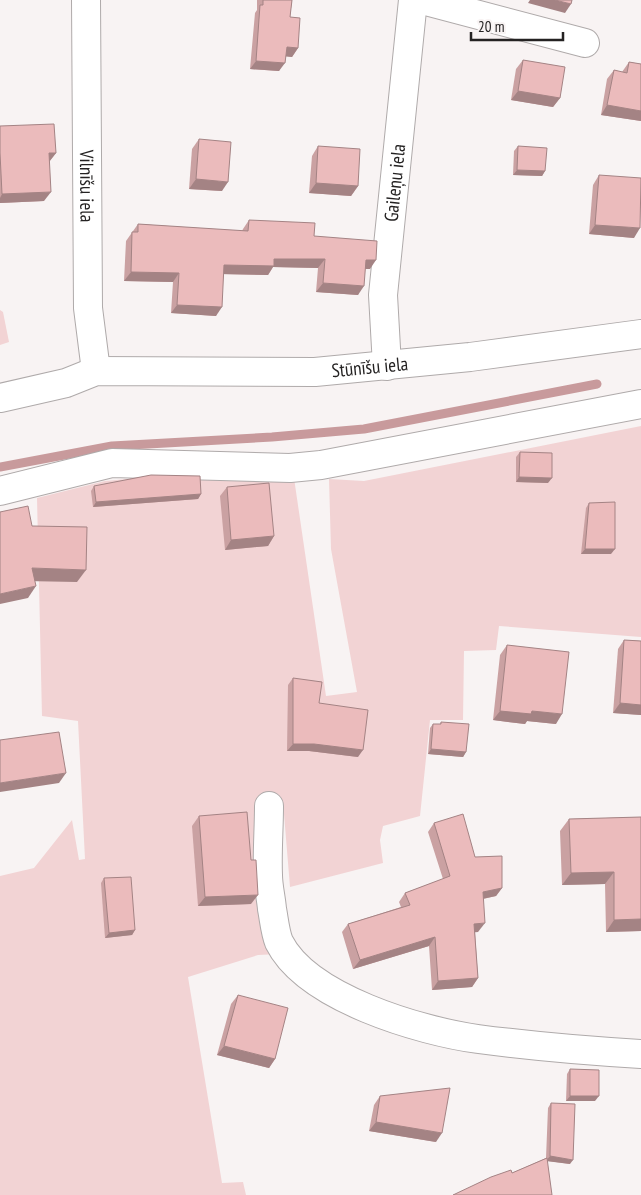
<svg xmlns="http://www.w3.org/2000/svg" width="641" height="1195" font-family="'PT Sans Narrow',sans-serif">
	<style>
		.green { fill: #f2d3d4 }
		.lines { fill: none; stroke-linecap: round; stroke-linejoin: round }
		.stream { stroke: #c89a9c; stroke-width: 9 }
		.minor-casing { stroke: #afaaaa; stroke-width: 30 }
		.minor { stroke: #fff; stroke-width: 28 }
		.wall { fill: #caa1a2 }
		.shaded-wall { fill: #a48384 }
		.building { fill: #ebbbbc; stroke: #a48384 }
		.labels { text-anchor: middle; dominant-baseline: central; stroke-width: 4.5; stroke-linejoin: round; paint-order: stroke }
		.street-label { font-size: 19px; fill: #242222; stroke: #f8f3f3 }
	</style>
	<rect width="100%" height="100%" fill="#f8f3f3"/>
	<!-- green -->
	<g class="green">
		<path d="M0,310L3,312L9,342L0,345Z"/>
		<path d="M641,426V637L499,626L496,650L464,651L463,720H430L420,816L383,826L380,840L383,863L290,887L283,802L259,801L280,954L258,955L188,977L222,1183L243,1182L246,1195H0V876L34,868L72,820L79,860L85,859L78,721L42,716L37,498L105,481L150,477L294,478L326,696L357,692L331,549L329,479L364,481Z"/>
	</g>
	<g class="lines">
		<!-- stream -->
		<path class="stream" d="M0,467L112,446L272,437L364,429L597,384"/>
		<!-- minor casing -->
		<g class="minor-casing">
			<g id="minor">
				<path id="s1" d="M86,0L88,308L96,371"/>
				<path d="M422,0L585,43"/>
				<path id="s2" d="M387,366L383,295L413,0"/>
				<path id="s3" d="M0,398L66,383L96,371L315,372L470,357L641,334"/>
				<path d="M0,491L112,463L290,468L321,465L641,404"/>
				<path d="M269,806C269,829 267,852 268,875C268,886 271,897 272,909C274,919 275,932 279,942C307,998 420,1031 478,1039C531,1046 588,1051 641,1054"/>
			</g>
		</g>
		<!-- minor -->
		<use href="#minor" class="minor"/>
	</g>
	<!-- wall -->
	<g class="wall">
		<path d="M257,0H292L290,17L298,48L292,57L286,56L279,71L250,69L255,13L257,10Z"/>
		<path d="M523,60L560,98L553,107L511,100L516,69Z"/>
		<path d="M629,62L641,64V121L601,115L607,79L614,70L622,72Z"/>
		<path d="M0,126L56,153L49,162L44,201L0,203Z"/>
		<path d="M199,139L222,191L189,189L192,149Z"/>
		<path d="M318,146L358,186L351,196L309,193L312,156Z"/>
		<path d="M518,146L545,171L542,176L513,175L514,151Z"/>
		<path d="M599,175L634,238L589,234L593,185Z"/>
		<path d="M249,220L314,236L370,269H365L358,295L316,292L318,268L273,267L268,275L224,274L216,316L171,313L173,282L124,281L126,241L138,224L242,231L243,229Z"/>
		<path d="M520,452L548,483L516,482V457Z"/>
		<path d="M94,486L201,494L198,499L93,507L91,491Z"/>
		<path d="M227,487L274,536L268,546L225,550L220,496Z"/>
		<path d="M589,503L611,554H581L586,508Z"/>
		<path d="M624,640L641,641V715L613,713L618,649Z"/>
		<path d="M507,645L556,724L527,721L525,724L493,720L500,655Z"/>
		<path d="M293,678L319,703L358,757L309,751H287L288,685Z"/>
		<path d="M441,722L466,752L463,757L428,754L430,728L433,724H440Z"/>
		<path d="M199,816L251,904L198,906L192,826Z"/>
		<path d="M641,817V931L606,932L605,884L562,885L560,831L569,819Z"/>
		<path d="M434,823L475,857L502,888L496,896L483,899L478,932H475L478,978L472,987L432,990L429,946L353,969L342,932L348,924L401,907L399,902L405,893L443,879L428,832Z"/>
		<path d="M104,878L135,930L132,935L105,938L101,883Z"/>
		<path d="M238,995L275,1059L269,1068L217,1055L231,1004Z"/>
		<path d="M570,1069L595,1101H566L567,1074Z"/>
		<path d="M380,1096L436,1142L369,1131L374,1105Z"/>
		<path d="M551,1103L570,1164L548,1161L512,1173L546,1158L548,1108Z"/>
	</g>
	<!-- shaded-wall -->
	<g class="shaded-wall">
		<path d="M530,0H555L571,4L565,13L528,3Z"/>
		<path d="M287,47L298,48L292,57L281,56Z"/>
		<path d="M256,61L285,63L279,71L250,69Z"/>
		<path d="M518,91L560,98L553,107L511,100Z"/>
		<path d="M607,105L641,111V121L601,115Z"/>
		<path d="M49,153H56L49,162Z"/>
		<path d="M517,170L545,171L542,176L513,175Z"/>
		<path d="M196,179L228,182L222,191L189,189Z"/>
		<path d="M316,183L358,186L351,196L309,193Z"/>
		<path d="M51,192L44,201L0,203V198L2,194Z"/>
		<path d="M595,225L640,228L634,238L589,234Z"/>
		<path d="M274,259H325L318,268L273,267L268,275L218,274L224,265Z"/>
		<path d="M366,260H376L370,269H360Z"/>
		<path d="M131,272L179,273L173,282L124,281Z"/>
		<path d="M323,283L364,286L358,295L316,292Z"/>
		<path d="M177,305L222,307L216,316L171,313Z"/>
		<path d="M519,477L552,478L548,483L516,482Z"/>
		<path d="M201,494L198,499L93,507L96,502Z"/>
		<path d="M274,536L268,546L225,550L231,540Z"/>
		<path d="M585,549H615L611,554H581Z"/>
		<path d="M32,568L86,570L77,582L24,581Z"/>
		<path d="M36,586L28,598L0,604V594Z"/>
		<path d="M620,703L641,705V715L613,713Z"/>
		<path d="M500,711H532L562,714L556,724L527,721L525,724L493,720Z"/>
		<path d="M293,744H314L363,750L358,757L309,751H287Z"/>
		<path d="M431,749L466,752L463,757L428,754Z"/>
		<path d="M66,773L59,783L0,792V783Z"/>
		<path d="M614,872L605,884L562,885L571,873Z"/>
		<path d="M502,888L496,896L477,900L483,892Z"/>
		<path d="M258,895L251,904L198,906L205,897Z"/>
		<path d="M641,919V931L606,932L614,920Z"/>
		<path d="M485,923L478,932L468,933L474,924Z"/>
		<path d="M135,930L132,935L105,938L109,933Z"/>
		<path d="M435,937L429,946L353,969L360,960Z"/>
		<path d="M478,978L472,987L432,990L438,981Z"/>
		<path d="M224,1046L275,1059L269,1068L217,1055Z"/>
		<path d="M570,1096H599L595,1101H566Z"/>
		<path d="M376,1122L442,1133L436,1142L369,1131Z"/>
		<path d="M550,1156L573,1160L570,1164L546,1161Z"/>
	</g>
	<!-- building -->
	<g class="building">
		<path d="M263,0H292L290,17L300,18L298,48L287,47L285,63L256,61L260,5H263Z"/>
		<path d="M555,0H572L571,4Z"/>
		<path d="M523,60L565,67L560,98L518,91Z"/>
		<path d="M629,62L641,64V111L607,105L614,70L627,73Z"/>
		<path d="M54,124L56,153H49L51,192L2,194L0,153V126Z"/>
		<path d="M199,139L231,142L228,182L196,179Z"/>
		<path d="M318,146L360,149L358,186L316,183Z"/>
		<path d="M518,146L547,148L545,171L517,170Z"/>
		<path d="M599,175L641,178L640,228L595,225Z"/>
		<path d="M249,220L315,223L314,236L377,241L376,260H366L364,286L323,283L325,259H274V266L224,265L222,307L177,305L179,273L131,272L132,232H138V224L248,231Z"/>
		<path d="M520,452L552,453V478L519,477Z"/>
		<path d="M151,475L200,476L201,494L96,502L94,486Z"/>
		<path d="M269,483L274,536L231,540L227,487Z"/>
		<path d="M615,502V549H585L589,503Z"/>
		<path d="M28,506L32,526L87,527L86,570L32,568L36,586L0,594V512Z"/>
		<path d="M624,640L641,641V705L620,703Z"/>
		<path d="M507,645L569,652L562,714L532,711L531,714L500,711Z"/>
		<path d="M293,678L322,682L319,703L368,710L363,750L314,744H293Z"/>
		<path d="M441,722L469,724L466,752L431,749L433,724H441Z"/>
		<path d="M59,732L66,773L0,783V740Z"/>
		<path d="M247,812L251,860H256L258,895L205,897L199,816Z"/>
		<path d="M463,814L475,857L502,856V888L483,892L485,923L474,924L478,978L438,981L435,937L360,960L348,924L410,905L405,893L450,876L434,823Z"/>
		<path d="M641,817V919L614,920V872L571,873L569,819Z"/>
		<path d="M131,877L135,930L109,933L104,878Z"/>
		<path d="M238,995L288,1008L275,1059L224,1046Z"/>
		<path d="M570,1069L599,1070V1096H570Z"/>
		<path d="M450,1088L442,1133L376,1122L380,1096Z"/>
		<path d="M551,1103L575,1104L573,1160L550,1156Z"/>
		<path d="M547,1158L552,1195H453L491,1177L511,1170L512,1173Z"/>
	</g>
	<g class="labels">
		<!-- street labels -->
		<g class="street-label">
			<text stroke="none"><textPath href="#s2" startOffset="184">Gaileņu iela</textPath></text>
			<text stroke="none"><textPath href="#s1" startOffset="186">Vilnīšu iela</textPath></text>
			<text stroke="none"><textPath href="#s3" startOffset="374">Stūnīšu iela</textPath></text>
		</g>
	</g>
	<!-- scale -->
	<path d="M471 32v8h92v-8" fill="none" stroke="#242222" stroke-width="2.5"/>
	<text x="478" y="32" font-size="15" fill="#242222" stroke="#f8f3f3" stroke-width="4" paint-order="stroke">20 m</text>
</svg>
